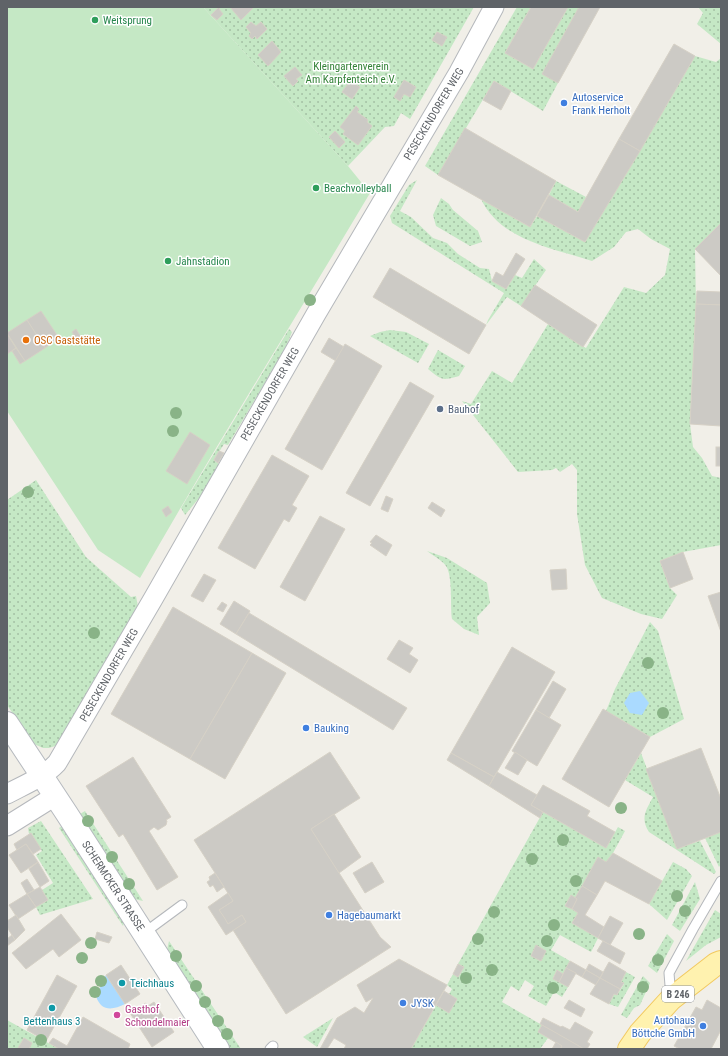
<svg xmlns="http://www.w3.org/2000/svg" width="728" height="1056" font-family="'Roboto Condensed',sans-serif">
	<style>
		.grass { fill: url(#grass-dots) }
		.park { fill: #c5e8c5 }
		.water { fill: #aadaff }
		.building { fill: #cccac5; stroke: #d6d1c6 }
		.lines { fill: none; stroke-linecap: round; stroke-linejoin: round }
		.service-casing { stroke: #b5b8bc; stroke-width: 11 }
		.minor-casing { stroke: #b5b8bc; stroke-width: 21 }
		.secondary-casing { stroke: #b6babf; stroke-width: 24 }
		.primary-casing { stroke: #f2c960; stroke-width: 24 }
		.service { stroke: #fff; stroke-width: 9 }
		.minor { stroke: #fff; stroke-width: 19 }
		.secondary { stroke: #fff; stroke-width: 22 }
		.primary { stroke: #fff2af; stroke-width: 22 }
		.tree { fill: #89b387 }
		.leisure-dot { fill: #2e9e5b; stroke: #fff; stroke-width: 1.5 }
		.shop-dot { fill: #3f7fe0; stroke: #fff; stroke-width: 1.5 }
		.food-dot { fill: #e8710a; stroke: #fff; stroke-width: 1.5 }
		.service-dot { fill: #5c6f8a; stroke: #fff; stroke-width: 1.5 }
		.culture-dot { fill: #0f9aa8; stroke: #fff; stroke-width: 1.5 }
		.hotel-dot { fill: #d1479c; stroke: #fff; stroke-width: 1.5 }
		.labels { text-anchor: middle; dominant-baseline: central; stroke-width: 3; stroke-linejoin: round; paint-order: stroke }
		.shield { fill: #fff; stroke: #8f9295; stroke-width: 1 }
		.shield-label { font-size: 10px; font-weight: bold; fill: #5f6368 }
		.leisure-label { font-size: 11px; fill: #27864d; stroke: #fff; text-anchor: start }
		.park-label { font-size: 11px; fill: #348238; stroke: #fff }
		.shop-label { font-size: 11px; fill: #366cbe; stroke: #fff; text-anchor: start }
		.street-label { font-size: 11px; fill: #5f6368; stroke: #fff }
		.food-label { font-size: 11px; fill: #c56008; stroke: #fff; text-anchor: start }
		.service-label { font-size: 11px; fill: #4e5e75; stroke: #fff; text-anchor: start }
		.culture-label { font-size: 11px; fill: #0d838f; stroke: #fff; text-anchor: start }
		.hotel-label { font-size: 11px; fill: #b23c85; stroke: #fff; text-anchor: start }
	</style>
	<defs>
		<pattern id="grass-dots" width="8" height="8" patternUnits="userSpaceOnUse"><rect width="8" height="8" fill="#c5e8c5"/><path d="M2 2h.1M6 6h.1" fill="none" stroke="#a3c0a4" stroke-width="1.8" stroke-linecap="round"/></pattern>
	</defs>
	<rect width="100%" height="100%" fill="#f1efe8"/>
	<!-- grass -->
	<g class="grass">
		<path d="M203,7H474L410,119L401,113L394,126L385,127L348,166Z"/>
		<path d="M517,7H531L505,53L533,69L568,7H579L558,83L543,111L494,81L438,175L425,166Z"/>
		<path d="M698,7H721V44L697,24L703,13Z"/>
		<path d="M695,56L716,62L721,58V223L695,249L696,304L690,424L693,447L702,458L712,476L721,478V545L683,552L660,561L670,588L677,595L662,619L641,614L602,598L585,565L577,514V470L572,464L560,472L556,468L552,470L518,472L462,401L471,404L492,371L512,383L548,324L586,348L624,287L646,293L665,275L670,249L651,239L638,229L626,232L614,247L592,261C553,248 500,240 481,199L530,227L537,216L585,242Z"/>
		<path d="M417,180L400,211L411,217L433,238L447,243L458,254L480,268L489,269L492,281L506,289L515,275L522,278L534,259L546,270L521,306L507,297L486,325L488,320L504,293L392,223L390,216L409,185Z"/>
		<path d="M556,181L586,197L578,212L549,195Z"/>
		<path d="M441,198L449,204L453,210L478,231L482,242L470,246L436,226L433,215Z"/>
		<path d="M289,329L292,332L285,349L228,445L224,444L214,460L220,465L204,492L185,515L181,508Z"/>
		<path d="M390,330L406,332L429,344L418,363L370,336L380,332Z"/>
		<path d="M438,350L465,366L459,376C441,381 442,380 428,369Z"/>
		<path d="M36,480L86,557L131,597L136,596L138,607L61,740L55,746L49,748H43L34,744L7,705V500Z"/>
		<path d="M427,551L447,558L487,583L490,603L477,617L479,635L464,629L452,619C450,607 453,576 446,566C442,560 432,555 427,551Z"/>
		<path d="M650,622L658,631L684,719L650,737L606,711L615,689Z"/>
		<path d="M641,753L677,848L700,841L716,872L714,874L649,832C640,818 646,810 653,797L625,780Z"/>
		<path d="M85,811L143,901L134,899L80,814Z"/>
		<path d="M543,812L606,848L618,827L625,831L613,853L606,862L598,858L575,898L571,896L565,905L578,913L572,923L598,938L591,952L560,935L551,950L570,961L563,974L557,970L553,978L568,987L562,997L554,992L546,1006L528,996L534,986L525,980L519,991L511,986L502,1002L542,1025L538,1032L548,1038L540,1049H411L436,1005L449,1013L457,999L449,994L452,989L447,985L453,974L458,977L464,967L458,964Z"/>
		<path d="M41,821L93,899L40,915L36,907L48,900L42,890L53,883L36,855L42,851L31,833L29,834L28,828Z"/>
		<path d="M62,826L124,923L123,926L59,828Z"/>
		<path d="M721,832V864L719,867L705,838Z"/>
		<path d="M673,862L686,869L692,876L667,920L649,904Z"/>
		<path d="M695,882L700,899L680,931L672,925Z"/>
		<path d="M715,910L721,914V937L706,945L686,961Z"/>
		<path d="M667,934L674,941L657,973L648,966Z"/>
		<path d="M169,941L241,1049H230L167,950Z"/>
		<path d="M626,972L635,977L618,1007L609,1004L614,994L617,995L624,984L621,982Z"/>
		<path d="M643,976L650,983L640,1005L634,1008L627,1018L621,1015Z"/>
		<path d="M333,1018L317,1047L303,1037Z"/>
		<path d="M7,1020L59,1049H7Z"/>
	</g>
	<!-- park -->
	<path class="park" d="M7,7H203L348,166L370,193C294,321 214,448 140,578L98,550L7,411Z"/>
	<!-- water -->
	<g class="water">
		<path d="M640,691L649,703L642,715L630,713L624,703L630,693Z"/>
		<path d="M106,975L125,1004C113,1010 101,1012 96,996Z"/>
	</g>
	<!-- building -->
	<g class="building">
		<path d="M217,7H221L219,9L223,14L217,20L211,15L218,8Z"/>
		<path d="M230,7H254L241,20Z"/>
		<path d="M531,7H568L533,69L505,53Z"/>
		<path d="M579,7H600L558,83L542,74Z"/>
		<path d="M251,22L256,26L261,22L267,29L257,39L255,36L252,39L249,36L251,33L246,27Z"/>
		<path d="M437,32L447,37L442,46L432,40Z"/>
		<path d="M272,41L281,52L268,66L258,55Z"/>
		<path d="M674,44L695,56L640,151L619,139Z"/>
		<path d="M295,67L302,75L296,79L298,81L293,86L284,76Z"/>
		<path d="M404,80L416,87L410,97L404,94L400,101L394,97Z"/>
		<path d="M350,81L360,87L352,99L342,92Z"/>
		<path d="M494,81L511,91L501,110L483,100Z"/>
		<path d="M356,106L359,109L357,112L368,120L367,122L372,126L358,145L343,134L345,131L340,127Z"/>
		<path d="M465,128L556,181L530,227L438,175Z"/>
		<path d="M335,131L345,142L339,148L329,137Z"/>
		<path d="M619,139L640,151L585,242L537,216L549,195L578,212Z"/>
		<path d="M721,223V276L695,249Z"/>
		<path d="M516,253L525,259L506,289L492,281L496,272L503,276Z"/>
		<path d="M390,268L486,325L469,354L373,297Z"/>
		<path d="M535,285L597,325L583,347L521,306Z"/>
		<path d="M697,291L721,292V305L696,304Z"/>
		<path d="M696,304L721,305V426L690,424Z"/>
		<path d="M41,311L59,338L45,348L27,320Z"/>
		<path d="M27,320L45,348L25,361L7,333Z"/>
		<path d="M76,329L82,339L78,341L72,332Z"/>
		<path d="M7,334L16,348L7,354Z"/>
		<path d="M329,338L344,347L336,361L321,352Z"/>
		<path d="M345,344L382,366L322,470L285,449Z"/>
		<path d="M16,348L25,361L20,364L12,351Z"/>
		<path d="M410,382L434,396L370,506L346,493Z"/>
		<path d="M190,432L210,445L187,484L166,471Z"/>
		<rect x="716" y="447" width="5" height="19"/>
		<path d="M219,451L224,453L218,463L214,460Z"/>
		<path d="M272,455L309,476L292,505L297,508L289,522L284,519L255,569L218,548Z"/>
		<path d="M386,496L393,499L388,512L381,509Z"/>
		<path d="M432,502L445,510L441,517L428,508Z"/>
		<path d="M168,506L172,512L166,517L162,510Z"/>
		<path d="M320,516L345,529L305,601L280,587Z"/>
		<path d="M376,535L392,545L386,556L370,545L372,543L370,542Z"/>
		<path d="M683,552L693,579L670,588L660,561Z"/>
		<path d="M566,569L567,589L552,590L550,570Z"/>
		<path d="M204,574L216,580L203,602L191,596Z"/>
		<path d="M721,592V632L708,596Z"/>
		<path d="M234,601L250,611L236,634L220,624Z"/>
		<path d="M222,602L227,605L223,612L217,609Z"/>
		<path d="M173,607L252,653L190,759L111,714Z"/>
		<path d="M249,613L407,708L393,730L236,634Z"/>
		<path d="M399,640L413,648L409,654L418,660L410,673L387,659Z"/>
		<path d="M512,647L555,672L494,777L451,753Z"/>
		<path d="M252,653L286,673L225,779L190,759Z"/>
		<path d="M553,681L566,689L549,718L536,710Z"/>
		<path d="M603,709L650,737L609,807L562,779Z"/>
		<path d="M536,710L561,725L537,766L512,751Z"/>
		<path d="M701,748L721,799V832L677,849L646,769Z"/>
		<path d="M330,752L360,798L311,829L380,937L391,947L286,1014L233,930L246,922L242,915L228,924L219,910L233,901L194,840Z"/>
		<path d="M515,752L527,760L518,775L505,768Z"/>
		<path d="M451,753L494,777L489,786L447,760Z"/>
		<path d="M133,757L171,817L166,820L167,821L166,825L158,830L154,827L149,831L178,877L157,890L123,834L119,837L86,786Z"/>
		<path d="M497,772L537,795L531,805L543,812L540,818L489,786Z"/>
		<path d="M543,785L590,811L587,816L615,832L606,848L531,805Z"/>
		<path d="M334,814L361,857L339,873L311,829Z"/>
		<path d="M31,833L41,849L33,854L26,844L17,850L14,844Z"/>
		<path d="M26,844L38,862L21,873L9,855Z"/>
		<path d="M613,853L662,881L649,904L605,881L597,895L582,886L598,857L606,862Z"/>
		<path d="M38,862L49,881L40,887L29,869Z"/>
		<path d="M372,862L384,882L365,893L353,873Z"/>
		<path d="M215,873L224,887L217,892L213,885L210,887L207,882L210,880L209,877Z"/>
		<path d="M27,879L34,890L27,894L21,883Z"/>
		<path d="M582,886L597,895L585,915L604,927L598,938L572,923L578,913L572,909L577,899L575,898Z"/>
		<path d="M40,887L48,900L36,907L27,894Z"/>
		<path d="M228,893L233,901L219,910L224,917L228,924L242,915L246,922L226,935L208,907Z"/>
		<path d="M27,894L36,907L18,919L9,905Z"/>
		<path d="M571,895L577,899L572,909L565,906Z"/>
		<path d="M61,914L81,940L59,957L53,949L26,969L12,953Z"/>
		<path d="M16,915L25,930L15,940L7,927V921Z"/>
		<path d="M610,916L623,923L610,945L598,938Z"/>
		<path d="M97,932L112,937L109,943L95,939Z"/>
		<path d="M12,935L15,940L7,946V939Z"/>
		<path d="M603,941L625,953L620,964L597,951Z"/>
		<path d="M536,945L546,951L541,961L531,956Z"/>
		<path d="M399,959L447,985L411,1049H344L346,1045L334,1038L327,1049H320L337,1018L355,1007L364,1013L373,998L366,1002L357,985Z"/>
		<path d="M570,961L586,970L582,977L566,968Z"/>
		<path d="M609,962L626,972L621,982L624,983L620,989L600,978Z"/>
		<path d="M458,964L464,967L458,977L453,974Z"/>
		<path d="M589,964L603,972L600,978L586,970Z"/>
		<path d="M121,965L140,994L125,1004L106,975Z"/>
		<path d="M566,968L576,973L568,987L559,982Z"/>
		<path d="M557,970L563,974L559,982L553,979Z"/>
		<path d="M586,970L600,978L596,985L582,977Z"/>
		<path d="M57,975L77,986L46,1041L27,1030Z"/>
		<path d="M600,978L620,989L617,995L614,994L609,1004L590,994Z"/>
		<path d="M444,991L457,999L449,1013L436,1005Z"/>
		<path d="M569,1000L585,1009L581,1017L564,1008Z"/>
		<path d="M707,1000L721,1008V1030L711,1049H680L674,1046L696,1007L702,1010Z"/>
		<path d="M154,1002L174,1032L152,1047L130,1013L146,1003L148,1006Z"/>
		<path d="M83,1017L130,1044L128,1049H59L49,1043L53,1038L67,1046Z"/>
		<path d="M543,1018L561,1027L562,1026L570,1030L575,1022L593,1032L587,1042L590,1044L587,1049H584L540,1024Z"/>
		<path d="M542,1025L558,1034L584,1049H560L562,1046L538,1032Z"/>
		<path d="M24,1038L32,1043L29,1049L18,1048Z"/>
		<path d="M556,1042L562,1046L560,1049H552Z"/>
	</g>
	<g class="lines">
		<!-- service casing -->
		<g class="service-casing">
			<g id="service">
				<path d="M144,933L182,905"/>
				<path d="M671,998L669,973L693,929L721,881"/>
				<path d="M270,1049L273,1046"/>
			</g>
		</g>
		<!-- minor casing -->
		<g class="minor-casing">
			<g id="minor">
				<path d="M7,794C24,785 44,777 57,763L153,599L316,314L459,72L494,7"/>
				<path d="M7,826L55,796"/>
			</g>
		</g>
		<!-- secondary casing -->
		<g class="secondary-casing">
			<path id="secondary" d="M7,723L67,814L218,1049"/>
		</g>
		<!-- primary casing -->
		<g class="primary-casing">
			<path id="primary" d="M629,1049L640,1033L671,999L716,964L721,962"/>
		</g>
		<!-- service -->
		<use href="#service" class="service"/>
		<!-- minor -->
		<use href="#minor" class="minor"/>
		<!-- secondary -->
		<use href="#secondary" class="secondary"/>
		<!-- primary -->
		<use href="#primary" class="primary"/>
	</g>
	<!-- trees -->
	<g class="tree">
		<circle cx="310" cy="300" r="6"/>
		<circle cx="176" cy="413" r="6"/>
		<circle cx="173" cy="431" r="6"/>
		<circle cx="28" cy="492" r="6"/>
		<circle cx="94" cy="633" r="6"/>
		<circle cx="648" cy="663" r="6"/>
		<circle cx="663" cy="713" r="6"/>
		<circle cx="621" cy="808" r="6"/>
		<circle cx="88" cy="821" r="6"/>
		<circle cx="563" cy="840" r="6"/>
		<circle cx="112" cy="857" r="6"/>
		<circle cx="532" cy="859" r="6"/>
		<circle cx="576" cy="881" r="6"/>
		<circle cx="129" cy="884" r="6"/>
		<circle cx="677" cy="896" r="6"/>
		<circle cx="685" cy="911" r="6"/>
		<circle cx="494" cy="912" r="6"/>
		<circle cx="554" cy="925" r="6"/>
		<circle cx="639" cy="934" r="6"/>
		<circle cx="478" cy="939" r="6"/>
		<circle cx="547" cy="941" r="6"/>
		<circle cx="91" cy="943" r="6"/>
		<circle cx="176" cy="956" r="6"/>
		<circle cx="82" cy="958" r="6"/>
		<circle cx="658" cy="960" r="6"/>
		<circle cx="492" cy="970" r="6"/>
		<circle cx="466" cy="978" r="6"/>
		<circle cx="101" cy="981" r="6"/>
		<circle cx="196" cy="986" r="6"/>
		<circle cx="643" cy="987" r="6"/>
		<circle cx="553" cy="988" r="6"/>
		<circle cx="95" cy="992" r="6"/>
		<circle cx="205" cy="1002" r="6"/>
		<circle cx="218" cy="1021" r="6"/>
		<circle cx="227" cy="1034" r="6"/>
		<circle cx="41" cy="1040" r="6"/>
	</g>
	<!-- markers -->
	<g class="leisure-dot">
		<circle cx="95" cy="20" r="4"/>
		<circle cx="316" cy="188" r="4"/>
		<circle cx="168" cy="261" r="4"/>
	</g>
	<g class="shop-dot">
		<circle cx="564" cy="103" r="4"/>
		<circle cx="306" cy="728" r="4"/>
		<circle cx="329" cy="915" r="4"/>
		<circle cx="403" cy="1003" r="4"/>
		<circle cx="703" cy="1026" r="4"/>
	</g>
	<circle class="food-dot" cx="26" cy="340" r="4"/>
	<circle class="service-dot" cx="440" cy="409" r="4"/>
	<g class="culture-dot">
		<circle cx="122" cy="983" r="4"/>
		<circle cx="52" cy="1008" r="4"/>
	</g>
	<circle class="hotel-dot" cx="117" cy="1015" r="4"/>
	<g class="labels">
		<!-- shield labels -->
		<rect class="shield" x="662" y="986" width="32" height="16" rx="3"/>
		<g class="shield-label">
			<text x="678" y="994">B 246</text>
		</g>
		<!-- leisure labels -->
		<g class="leisure-label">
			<text x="103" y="20">Weitsprung</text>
			<text x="324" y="188">Beachvolleyball</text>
			<text x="176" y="261">Jahnstadion</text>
		</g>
		<!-- park labels -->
		<g class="park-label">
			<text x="351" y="66">Kleingartenverein<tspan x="351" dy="13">Am Karpfenteich e.V.</tspan></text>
		</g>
		<!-- shop labels -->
		<g class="shop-label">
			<text x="572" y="97">Autoservice<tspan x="572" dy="13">Frank Herholt</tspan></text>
			<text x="314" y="728">Bauking</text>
			<text x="337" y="915">Hagebaumarkt</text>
			<text x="411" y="1003">JYSK</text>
			<text x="695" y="1020" text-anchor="end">Autohaus<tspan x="695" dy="13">Böttche GmbH</tspan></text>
		</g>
		<!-- street labels -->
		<g class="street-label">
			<text transform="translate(434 114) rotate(-59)">PESECKENDORFER WEG</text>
			<text transform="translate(270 394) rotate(-60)">PESECKENDORFER WEG</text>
			<text transform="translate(109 675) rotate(-60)">PESECKENDORFER WEG</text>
			<text transform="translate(113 886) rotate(57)">SCHERMCKER STRASSE</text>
		</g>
		<!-- food labels -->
		<g class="food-label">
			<text x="34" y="340">OSC Gaststätte</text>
		</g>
		<!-- service labels -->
		<g class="service-label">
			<text x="448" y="409">Bauhof</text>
		</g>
		<!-- culture labels -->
		<g class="culture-label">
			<text x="130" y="983">Teichhaus</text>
			<text x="52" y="1021" text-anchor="middle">Bettenhaus 3</text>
		</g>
		<!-- hotel labels -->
		<g class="hotel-label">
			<text x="125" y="1009">Gasthof<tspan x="125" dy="13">Schondelmaier</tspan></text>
		</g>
	</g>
	<!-- border -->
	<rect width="728" height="1056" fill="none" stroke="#5f6368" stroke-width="16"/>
</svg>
